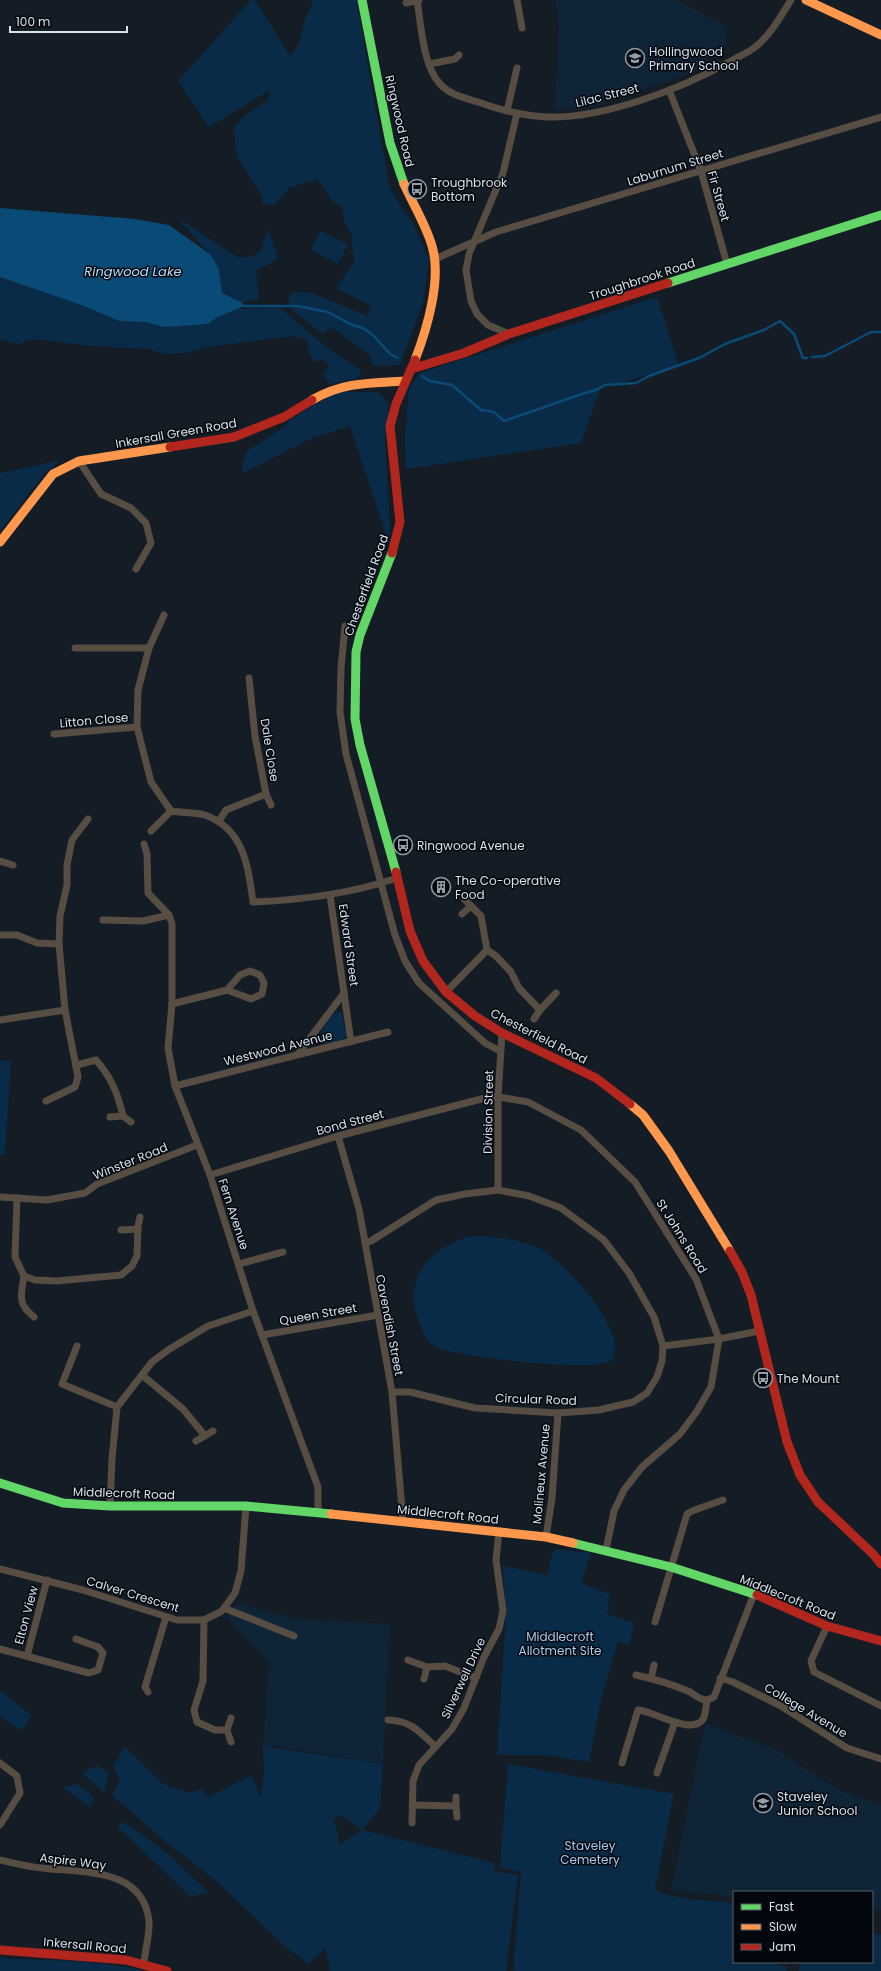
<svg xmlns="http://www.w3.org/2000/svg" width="881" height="1971" font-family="Poppins,sans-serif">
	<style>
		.built { fill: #0f2437 }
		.green { fill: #092b47; fill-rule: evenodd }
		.water { fill: #094a76 }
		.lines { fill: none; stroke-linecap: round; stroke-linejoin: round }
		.stream { stroke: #094a76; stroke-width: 2.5 }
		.street { stroke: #574d42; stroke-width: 7 }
		.fast { stroke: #63d668; stroke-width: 9 }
		.slow { stroke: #ff974d; stroke-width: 9 }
		.jam { stroke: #b3261e; stroke-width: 9 }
		.labels { text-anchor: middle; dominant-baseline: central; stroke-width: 3; stroke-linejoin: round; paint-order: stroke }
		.poi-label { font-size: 12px; fill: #d7e2ed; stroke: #02070d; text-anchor: start }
		.street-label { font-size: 12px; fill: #d7e2ed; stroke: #02070d }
		.park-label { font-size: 12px; fill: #a8cbee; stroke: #02070d }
		.water-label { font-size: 13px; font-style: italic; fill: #b5dbfd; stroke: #02070d }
	</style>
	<rect width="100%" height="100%" fill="#141d25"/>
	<!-- built -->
	<g class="built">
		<path d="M556,0H677L727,27L726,46L690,74L597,105L555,110L559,30Z"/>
		<path d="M237,1603L297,1619L390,1624L383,1764L263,1744L269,1663L227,1617Z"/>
		<path d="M705,1723L776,1750L841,1791L881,1805V1910L872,1911V1892H734V1897L671,1890Z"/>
	</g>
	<!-- green -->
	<g class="green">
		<path d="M251,0H255L290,56L299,44L305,19L314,0H356L390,189L415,227L429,259L423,303L400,365L376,366L372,364L371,356L331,327L323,334L295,313L287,300L293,292L312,293L368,316L371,306L336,288L355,261L352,249V236L344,220L342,206L334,203L317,179L289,188L274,206L262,203L263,197L237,157L234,127L245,115L267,101L270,90L209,127L178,81Z"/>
		<path d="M177,217L239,258L253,256L260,251L263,246L264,239L269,229L278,259L256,271L259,300L241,302L222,293L219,270L211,256Z"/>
		<path d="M320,231L348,244L338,264L311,250Z"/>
		<path d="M0,277L84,306L119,321L145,322L164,327L208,324L218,317L239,309L280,308L329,349L361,370L358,378L329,384L323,374L330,365L323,360L315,362L309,353L307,340L294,336L207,347L186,353L165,354L148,349L91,346L33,339L18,344L0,340Z"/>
		<path d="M657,297L679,366L600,389L581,443L406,469L405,439L409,388L420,373Z"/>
		<path d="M339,392H378L389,404L385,438L391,550L350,426L312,438L243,473L242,463L247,451L284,427L291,419L332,394Z"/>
		<path d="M58,461L55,466L46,472L0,531V473Z"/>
		<path d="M337,1012L342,1013L346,1035L343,1039L325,1045L319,1039C321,1031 329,1015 337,1012Z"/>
		<path d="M0,1061H11L5,1155L0,1154Z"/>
		<path d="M483,1236C500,1238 526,1240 542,1250C569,1268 605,1308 614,1339C616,1346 615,1354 612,1360C604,1364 597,1365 589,1365C565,1367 449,1357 433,1345C425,1340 423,1330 419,1322C404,1282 424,1253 462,1239C468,1236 476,1236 483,1236Z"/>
		<path d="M554,1549L591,1553L581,1583L610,1594L607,1614L634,1623L629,1645L618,1642L602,1695L589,1762L544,1755H497L506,1614L503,1566L547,1575Z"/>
		<path d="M0,1690L31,1715L22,1731L0,1716Z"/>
		<path d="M263,1744L274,1748L383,1764L380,1808L362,1830L494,1863L495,1871L518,1875L506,1971H326L331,1970L325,1948L309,1964L287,1948L216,1881L165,1841L112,1795L120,1780L113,1767L125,1747L163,1784L189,1793L201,1789L208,1797L251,1775L261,1797L264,1775ZM341,1815L362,1830L339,1845L337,1829L333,1820Z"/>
		<path d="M508,1764L674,1794L655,1889C670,1900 715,1901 734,1903V1962H778V1965L787,1967L786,1971H513L521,1872L500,1867Z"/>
		<path d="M98,1765L109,1774L104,1793L82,1773Z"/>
		<path d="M78,1784L94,1797L91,1808L62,1787Z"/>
		<path d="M124,1822L166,1852L208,1892L191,1897L117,1826Z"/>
		<path d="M872,1933L881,1935V1971H799L800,1962H872Z"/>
		<path d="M0,1958C49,1961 99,1960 147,1971H0Z"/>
	</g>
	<!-- water -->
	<path class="water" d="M0,208L135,219L169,225L211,255L219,270L222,293L241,302L245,306L218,317L208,324L164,327L145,322L119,321L84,306L0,277Z"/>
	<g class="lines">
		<!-- stream -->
		<g class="stream">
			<path d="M245,306H297L328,312L350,324L363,328L373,335L390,354L398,358"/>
			<path d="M812,357L825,356L871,332H881"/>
			<path d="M422,376L430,381L452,385L481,410L494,412L504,421L585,393L596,390L605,385L636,383L649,376L699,358L725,344L764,330L780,321L794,334L803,358H807"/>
		</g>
		<!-- street -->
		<g class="street">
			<path d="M417,0C421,25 423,66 440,84C450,95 465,98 478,102C500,110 523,116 546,117C603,119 681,89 731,61C738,57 747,53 754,48C771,35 780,17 791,0"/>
			<path d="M517,0L522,28"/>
			<path d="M406,3L419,0"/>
			<path d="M429,64L455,59L459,55"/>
			<path d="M669,90L701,171L727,264"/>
			<path d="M507,111L517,68"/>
			<path d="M435,259L496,232L881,117"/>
			<path d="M509,334L488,325L477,314L471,301L466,270L469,254L503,173L517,113"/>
			<path d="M79,461L101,494L131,508L146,523L151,543L136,569"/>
			<path d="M164,615L149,648L138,690L137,727L151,782L171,811"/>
			<path d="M345,626L341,668L340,712L346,754L395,935L405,961L419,983L485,1043L500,1051"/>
			<path d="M75,648H149"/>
			<path d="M54,734L137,727"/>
			<path d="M266,794L271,805"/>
			<path d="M219,821L226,810L266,794L255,736L249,678"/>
			<path d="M151,831L171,811C181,813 195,812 205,815C244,829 248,866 253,902C302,900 350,894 397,878"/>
			<path d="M144,844L147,854L148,893L169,915L172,924V1004L168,1048L175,1086L210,1175L253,1311L318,1487V1513"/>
			<path d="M0,861L13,865"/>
			<path d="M330,895L351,1042"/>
			<path d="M465,900L481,916L487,950"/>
			<path d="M462,914L471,906"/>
			<path d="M103,920L143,921L169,915"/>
			<path d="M0,935H17L37,943L59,944"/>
			<path d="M487,950L496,956L511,972L519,988L540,1010"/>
			<path d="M446,992L487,950"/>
			<path d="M172,1004L227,990L240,975L250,971L260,975L264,983L262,994L251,999L227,990"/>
			<path d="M534,1019L540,1010L556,993"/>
			<path d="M0,1020L65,1010"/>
			<path d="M298,1054L344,993"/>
			<path d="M77,1065L96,1060C111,1077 118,1094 123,1116"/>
			<path d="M175,1086L388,1032"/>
			<path d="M46,1101L75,1087L78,1077L65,1010L59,944L60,916L67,885V865L72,840L88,819"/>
			<path d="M110,1117L123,1116L131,1122"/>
			<path d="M338,1136L359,1209L392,1392L403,1521"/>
			<path d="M210,1175L338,1136L493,1096L528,1102L581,1130L635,1182L696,1279L719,1339L711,1387L697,1411L680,1434L642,1467L624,1490L614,1511L606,1550"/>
			<path d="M498,1190V1097L502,1033"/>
			<path d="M0,1197L47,1200L85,1193L97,1184L197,1145"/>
			<path d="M17,1198L15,1257L24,1276L35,1280L57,1281L121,1275L132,1266L137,1256L138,1226L140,1217"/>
			<path d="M121,1230L138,1229"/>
			<path d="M365,1243L371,1241L436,1200L465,1194L498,1190L529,1196L561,1208L604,1240L629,1273L654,1317L663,1346L662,1361L657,1377L647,1393L633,1402L599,1410L558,1413L475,1408L410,1392H392"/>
			<path d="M239,1264L283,1252"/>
			<path d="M24,1276C21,1295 17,1304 34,1317"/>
			<path d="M262,1335L378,1315"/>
			<path d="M77,1346L62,1384L117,1407"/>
			<path d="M663,1346L719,1339L759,1331"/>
			<path d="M142,1375L183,1409L205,1436"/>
			<path d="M196,1441L213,1431"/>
			<path d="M110,1506L112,1459L117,1407L152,1362L168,1350L208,1326L253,1311"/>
			<path d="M546,1537L552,1498L558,1413"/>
			<path d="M0,1569L83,1590L177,1620H204L222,1611L235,1593L241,1571L246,1506"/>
			<path d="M224,1608L294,1636"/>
			<path d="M204,1620L203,1681L194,1710L197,1722L215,1730H227"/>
			<path d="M655,1622L687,1514L692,1511L723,1500"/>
			<path d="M827,1626L811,1661L814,1672L881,1706"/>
			<path d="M0,1649L89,1673L98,1670L103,1653L98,1647L76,1639"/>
			<path d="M27,1656L47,1580"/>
			<path d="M408,1660L427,1667L445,1666L476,1678"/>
			<path d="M636,1675C654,1679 671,1684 688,1691C695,1694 699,1700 707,1700"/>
			<path d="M720,1678L733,1682L781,1706L847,1748L881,1759"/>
			<path d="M424,1679L427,1667"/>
			<path d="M651,1679L654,1665"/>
			<path d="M148,1692L145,1687L166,1617"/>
			<path d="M231,1718L227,1730L231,1742"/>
			<path d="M388,1720C412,1721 418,1731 435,1746"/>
			<path d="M0,1763L17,1776L20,1793L0,1825"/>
			<path d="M622,1763L638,1710C654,1711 692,1736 703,1719C706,1714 706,1706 707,1700L714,1697L754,1594"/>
			<path d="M657,1773L675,1722"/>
			<path d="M456,1797V1806"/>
			<path d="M412,1805L456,1806L457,1817"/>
			<path d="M412,1823L413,1781L419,1765L452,1729L464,1708L484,1657L499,1629L503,1611L496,1560L499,1532"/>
			<path d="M0,1860C14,1863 28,1867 42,1868C82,1873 143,1867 149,1921C150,1934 145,1950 144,1963"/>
		</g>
		<!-- fast -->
		<g class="fast">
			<path d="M362,0L390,143L404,184"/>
			<path d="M668,283L881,215"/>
			<path d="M392,553L360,635L356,652L355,719L360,745L396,872"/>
			<path d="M0,1483L63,1503L110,1506H246L331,1514"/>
			<path d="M573,1543L671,1567L757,1595"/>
		</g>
		<!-- slow -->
		<g class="slow">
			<path d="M806,0L881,35"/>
			<path d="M404,184C413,204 426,225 432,246C442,279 427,329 415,360"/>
			<path d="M312,400C343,382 370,383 405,381"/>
			<path d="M0,542L53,474L79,461L170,447"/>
			<path d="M630,1104L643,1115L669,1151L730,1251"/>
			<path d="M331,1514L546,1537L573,1543"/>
		</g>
		<!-- jam -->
		<g class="jam">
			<path d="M411,369L464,353L509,334L668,283"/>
			<path d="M170,447L234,437L284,417L312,400"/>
			<path d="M392,553L400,522L390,426L396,404L415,360"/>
			<path d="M396,872L410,931L423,961L446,992L475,1016L502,1033L596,1078L630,1104"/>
			<path d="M730,1251L742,1272L751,1295L787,1442L800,1475L818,1502L873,1554L881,1564"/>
			<path d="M757,1595L827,1626L881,1641"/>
			<path d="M0,1950L126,1960L167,1971"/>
		</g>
	</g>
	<!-- icons -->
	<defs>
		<g id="school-ring" transform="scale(1)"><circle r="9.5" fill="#02070d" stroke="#939da7" stroke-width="1.5"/><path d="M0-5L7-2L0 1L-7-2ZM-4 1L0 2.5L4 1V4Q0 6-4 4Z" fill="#939da7"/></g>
		<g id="bus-ring" transform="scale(1)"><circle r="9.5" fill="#02070d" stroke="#939da7" stroke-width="1.5"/><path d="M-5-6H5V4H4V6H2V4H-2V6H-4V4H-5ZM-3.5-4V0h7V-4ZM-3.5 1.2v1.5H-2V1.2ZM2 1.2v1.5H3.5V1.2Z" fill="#939da7"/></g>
		<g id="building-ring" transform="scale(1)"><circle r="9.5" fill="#02070d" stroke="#939da7" stroke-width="1.5"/><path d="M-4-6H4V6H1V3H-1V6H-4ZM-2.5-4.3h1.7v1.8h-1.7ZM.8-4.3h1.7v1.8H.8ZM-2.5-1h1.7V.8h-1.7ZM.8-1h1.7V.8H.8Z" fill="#939da7"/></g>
	</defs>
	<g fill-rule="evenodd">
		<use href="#school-ring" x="635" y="58"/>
		<use href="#bus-ring" x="417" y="189"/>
		<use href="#bus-ring" x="403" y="845"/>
		<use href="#building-ring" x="441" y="887"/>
		<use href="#bus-ring" x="763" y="1378"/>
		<use href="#school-ring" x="763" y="1803"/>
	</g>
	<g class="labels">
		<!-- poi labels -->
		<g class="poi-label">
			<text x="649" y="51">Hollingwood<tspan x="649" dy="14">Primary School</tspan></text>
			<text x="431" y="182">Troughbrook<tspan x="431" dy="14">Bottom</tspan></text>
			<text x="417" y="845">Ringwood Avenue</text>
			<text x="455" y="880">The Co-operative<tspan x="455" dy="14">Food</tspan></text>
			<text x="777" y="1378">The Mount</text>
			<text x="777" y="1796">Staveley<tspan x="777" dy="14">Junior School</tspan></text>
		</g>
		<!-- street labels -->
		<g class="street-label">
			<text transform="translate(607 95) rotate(-14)">Lilac Street</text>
			<text transform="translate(400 121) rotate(77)">Ringwood Road</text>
			<text transform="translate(675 167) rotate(-17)">Laburnum Street</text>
			<text transform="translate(719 196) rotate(74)">Fir Street</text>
			<text transform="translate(642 279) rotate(-18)">Troughbrook Road</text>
			<text transform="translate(176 433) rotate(-10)">Inkersall Green Road</text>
			<text transform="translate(366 585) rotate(-70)">Chesterfield Road</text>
			<text transform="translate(94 720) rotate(-5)">Litton Close</text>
			<text transform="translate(270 750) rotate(81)">Dale Close</text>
			<text transform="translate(349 945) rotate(82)">Edward Street</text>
			<text transform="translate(539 1036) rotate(27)">Chesterfield Road</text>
			<text transform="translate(278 1048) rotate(-14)">Westwood Avenue</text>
			<text transform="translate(488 1112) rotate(-89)">Division Street</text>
			<text transform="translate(350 1122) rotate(-15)">Bond Street</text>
			<text transform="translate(130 1161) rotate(-22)">Winster Road</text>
			<text transform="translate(234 1214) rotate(72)">Fern Avenue</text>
			<text transform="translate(682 1236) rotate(58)">St Johns Road</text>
			<text transform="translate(318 1314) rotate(-10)">Queen Street</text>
			<text transform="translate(390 1325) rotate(79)">Cavendish Street</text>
			<text transform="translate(536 1399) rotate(2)">Circular Road</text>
			<text transform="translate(541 1474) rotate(-85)">Molineux Avenue</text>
			<text transform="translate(124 1493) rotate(2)">Middlecroft Road</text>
			<text transform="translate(448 1514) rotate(6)">Middlecroft Road</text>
			<text transform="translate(133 1594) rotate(17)">Calver Crescent</text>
			<text transform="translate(788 1597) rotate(22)">Middlecroft Road</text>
			<text transform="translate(26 1615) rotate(-75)">Elton View</text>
			<text transform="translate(463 1678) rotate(-65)">Silverwell Drive</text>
			<text transform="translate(806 1710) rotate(31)">College Avenue</text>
			<text transform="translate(73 1861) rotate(7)">Aspire Way</text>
			<text transform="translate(85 1945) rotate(5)">Inkersall Road</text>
		</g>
		<!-- park labels -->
		<g class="park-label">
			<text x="560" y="1636">Middlecroft<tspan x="560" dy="14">Allotment Site</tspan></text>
			<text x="590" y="1845">Staveley<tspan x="590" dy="14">Cemetery</tspan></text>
		</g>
		<!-- water labels -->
		<g class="water-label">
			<text x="133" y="271">Ringwood Lake</text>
		</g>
	</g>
	<!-- legend -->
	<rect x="733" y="1891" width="140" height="72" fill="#02070d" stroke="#575f67"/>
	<rect x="741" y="1904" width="20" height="6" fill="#63d668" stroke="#575f67"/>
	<text x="769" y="1911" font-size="12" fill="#d7e2ed">Fast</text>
	<rect x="741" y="1924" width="20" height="6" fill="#ff974d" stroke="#575f67"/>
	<text x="769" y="1931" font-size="12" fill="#d7e2ed">Slow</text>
	<rect x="741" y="1944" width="20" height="6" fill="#b3261e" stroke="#575f67"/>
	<text x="769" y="1951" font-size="12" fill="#d7e2ed">Jam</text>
	<!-- scale -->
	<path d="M10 26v6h117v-6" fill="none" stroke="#d7e2ed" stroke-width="2"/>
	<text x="16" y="26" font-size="12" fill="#d7e2ed" stroke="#02070d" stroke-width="3" paint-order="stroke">100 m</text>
</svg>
